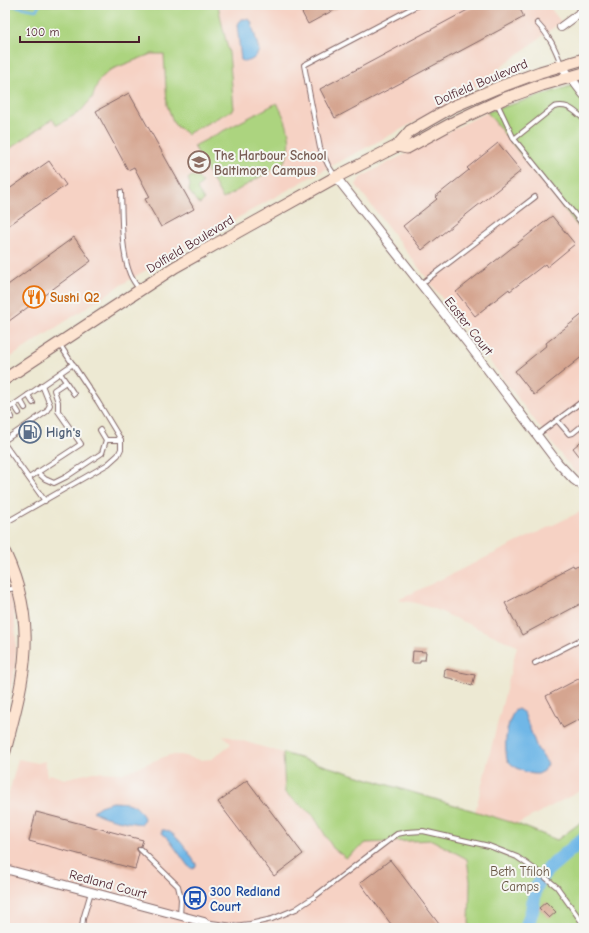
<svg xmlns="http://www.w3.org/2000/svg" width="589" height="933" font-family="'Comic Neue',sans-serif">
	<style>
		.built { fill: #f6d2c4 }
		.green { fill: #acd47f; stroke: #7b7a55 }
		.water { fill: #6fb7e7; stroke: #5c6b89 }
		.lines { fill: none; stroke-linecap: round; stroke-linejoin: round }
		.stream { stroke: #6fb7e7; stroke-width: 2.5 }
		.river { stroke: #6fb7e7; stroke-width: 14 }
		.building { fill: #d5a590 }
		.lane-casing { stroke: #836666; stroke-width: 6 }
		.street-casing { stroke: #836666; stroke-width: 10 }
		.secondary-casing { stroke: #836666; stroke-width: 13 }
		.lane { stroke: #fff; stroke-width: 4 }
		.street { stroke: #fff; stroke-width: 8 }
		.secondary { stroke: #fde4d1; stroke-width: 11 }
		.labels { text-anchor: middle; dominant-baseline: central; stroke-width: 4; stroke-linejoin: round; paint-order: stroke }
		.street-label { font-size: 13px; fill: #4a1f2b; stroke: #f6f6f2 }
		.education-label { font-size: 13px; font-weight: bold; fill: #785e54; stroke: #f6f6f2; text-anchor: start }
		.food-label { font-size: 13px; font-weight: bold; fill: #c56008; stroke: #f6f6f2; text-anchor: start }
		.service-label { font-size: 13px; font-weight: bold; fill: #4e5e75; stroke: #f6f6f2; text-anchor: start }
		.park-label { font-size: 13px; fill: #675544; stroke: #f6f6f2 }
		.transit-label { font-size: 13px; font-weight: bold; fill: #164399; stroke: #f6f6f2; text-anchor: start }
	</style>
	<rect width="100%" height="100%" fill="#f6f6f2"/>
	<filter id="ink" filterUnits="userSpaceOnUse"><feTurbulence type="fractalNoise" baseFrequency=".025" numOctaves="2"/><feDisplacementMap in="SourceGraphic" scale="8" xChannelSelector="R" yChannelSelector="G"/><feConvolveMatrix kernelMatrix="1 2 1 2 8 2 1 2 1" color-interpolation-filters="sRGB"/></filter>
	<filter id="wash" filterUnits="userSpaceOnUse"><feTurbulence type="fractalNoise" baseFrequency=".012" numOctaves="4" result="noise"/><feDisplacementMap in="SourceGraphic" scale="16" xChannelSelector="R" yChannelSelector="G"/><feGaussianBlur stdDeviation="0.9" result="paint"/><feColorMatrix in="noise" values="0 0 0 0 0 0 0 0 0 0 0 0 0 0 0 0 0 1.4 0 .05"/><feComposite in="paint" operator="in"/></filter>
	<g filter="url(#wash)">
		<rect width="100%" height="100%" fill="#ede9d3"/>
		<!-- built -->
		<g class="built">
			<path d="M218,5H548L561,22L459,99L318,173L168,257L121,285L5,361V152L52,119L92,98L98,80L110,70L151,54L164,53L167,105L234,109L229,53L223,29Z"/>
			<path d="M487,112L584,234V477L581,476L574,471L564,459L356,185L360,178L376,169Z"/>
			<path d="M580,503L584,504V789L517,824L475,812L517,646L437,610L416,603L398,600L582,511Z"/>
			<path d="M5,580L13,605L16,634V654L15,669L5,715Z"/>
			<path d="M223,735L283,753L285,793L313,815L333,848L366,843L432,839L467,859L470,881L469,928H5V808L18,759L38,763L45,761L47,777L50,774L64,779L94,772L123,773L169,755H181L200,760L212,759L231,744Z"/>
		</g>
		<!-- green -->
		<g class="green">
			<path d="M5,5H218L223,29L229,53L234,109L187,134L174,124L167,105L164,54H151L110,70L99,80L92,98L80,112L57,125L52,119L5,152Z"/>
			<path d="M584,82V234L487,112Z"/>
			<path d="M277,103C286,120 297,145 283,163L223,199L194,146Z"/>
			<path d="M192,176L198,178L202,182L201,185L197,189L204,200L200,204L197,202L189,191L190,185L188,179Z"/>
			<path d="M283,753L517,824L557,840L584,820V928H469L470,881L467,859L432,840L366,843L346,858L333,848L313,815L285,793Z"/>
		</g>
		<!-- water -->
		<g class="water">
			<path d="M242,19H247L251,21L259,50C257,57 250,63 243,61L241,60L237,25Z"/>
			<path d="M518,709L524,713L537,748L548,764L544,771C542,772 540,773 538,774C528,775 513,767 507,760C504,742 506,727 514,711Z"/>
			<path d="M112,802C129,803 136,802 144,818L142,824C131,823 101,818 93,811L100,806Z"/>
			<path d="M162,830C174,828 190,855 196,864V866L193,869L188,866L170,841L162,833Z"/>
		</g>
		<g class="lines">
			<!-- stream -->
			<path class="stream" d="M9,5L36,10L40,5"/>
			<!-- river -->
			<path class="river" d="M526,928L532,911L535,890L539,881L547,870L584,838"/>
		</g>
		<g id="blocks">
			<!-- building -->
			<g class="building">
				<path d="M298,5H343L308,24Z"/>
				<path d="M477,5H518L524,17L335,118L320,89Z"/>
				<path d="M129,93L194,209L161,227L145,199L150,197L134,167L128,170L96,111Z"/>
				<path d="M498,143L521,171L422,250L403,226L437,199L435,197L469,170L467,168Z"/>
				<path d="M49,161L66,185L5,228V192Z"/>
				<path d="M552,216L575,244L547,267L545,264L510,291L509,289L475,316L456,292Z"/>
				<path d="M74,237L91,261L5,324V287Z"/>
				<path d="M584,313V355L534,395L515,371L547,345L546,343Z"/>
				<path d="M584,439V462L573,448Z"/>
				<path d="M584,564V602L522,635L505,603L573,567L574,569Z"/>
				<path d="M413,651L426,652L425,660H420V663H412Z"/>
				<path d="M445,669L475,675L472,686L454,680V679L444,677Z"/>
				<path d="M584,676V717L563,728L546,696Z"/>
				<path d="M247,780L303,854L274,876L218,802Z"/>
				<path d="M36,812L143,840L141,846L137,848V850L139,853L135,869L29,841Z"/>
				<path d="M390,860L402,875L442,928H394L360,883Z"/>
				<path d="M546,902L556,912L549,918L539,908Z"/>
			</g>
		</g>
	</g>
	<g filter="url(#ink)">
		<use href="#blocks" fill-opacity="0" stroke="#836666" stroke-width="1"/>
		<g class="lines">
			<!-- lane casing -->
			<g class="lane-casing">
				<g id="lane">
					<path d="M537,23C549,35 555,48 561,64"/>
					<path d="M497,103L514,139L584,226"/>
					<path d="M514,139L554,107C568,103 574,111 584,119"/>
					<path d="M335,176L328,165L320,148L304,65L418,5"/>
					<path d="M121,192C122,215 121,252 130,274C132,279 136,285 140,290"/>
					<path d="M421,284L535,197"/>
					<path d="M60,373L74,394"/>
					<path d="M28,395L33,403"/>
					<path d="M21,401L25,408"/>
					<path d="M14,405L19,413"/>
					<path d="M7,410L12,417"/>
					<path d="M5,411L73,364"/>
					<path d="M557,420L569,434L573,433L584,424"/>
					<path d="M100,430L106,440"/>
					<path d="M537,435L584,400"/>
					<path d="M5,440L46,412L50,405L42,385"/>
					<path d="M106,440H121"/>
					<path d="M5,445L45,501"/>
					<path d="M37,472L45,479L54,483L66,477L102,453L106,440"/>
					<path d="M29,478L81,444L58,411V402L54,390L66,382"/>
					<path d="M5,523L108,464L118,455L121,449V440L98,402L60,345"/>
					<path d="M5,590L16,588"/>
					<path d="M535,663L584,638"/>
					<path d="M140,849L178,886L181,899L180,916"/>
					<path d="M204,922L233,926L250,924L272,919L296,909L314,897L397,834L407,832L423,831L489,846L517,857L540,873L557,887L584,925"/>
					<path d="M82,928L83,919L91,892"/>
				</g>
			</g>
			<!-- street casing -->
			<g class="street-casing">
				<g id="street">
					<path d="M561,27L584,10"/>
					<path d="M561,65L584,95"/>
					<path d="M336,177L469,345L558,463L574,480L584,487"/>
					<path d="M5,869L204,922"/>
				</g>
			</g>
			<!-- secondary casing -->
			<g class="secondary-casing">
				<g id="secondary">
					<path d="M397,146L407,148L458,120L503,99L542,85L584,73"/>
					<path d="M5,379L175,267L336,177L397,146L410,131L452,107L497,88L540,72L584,59"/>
					<path d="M5,553C39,626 24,678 5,751"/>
				</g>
			</g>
			<!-- lane -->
			<use href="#lane" class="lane"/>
			<!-- street -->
			<use href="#street" class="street"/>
			<!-- secondary -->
			<use href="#secondary" class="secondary"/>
		</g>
	</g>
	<!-- icons -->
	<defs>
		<g id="school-ring" transform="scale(1.15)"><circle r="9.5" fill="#f6f6f2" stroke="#8d6e63" stroke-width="1.5"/><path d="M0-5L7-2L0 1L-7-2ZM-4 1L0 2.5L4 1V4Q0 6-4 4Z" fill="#8d6e63"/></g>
		<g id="restaurant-ring" transform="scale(1.15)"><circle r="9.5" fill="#f6f6f2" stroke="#e8710a" stroke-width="1.5"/><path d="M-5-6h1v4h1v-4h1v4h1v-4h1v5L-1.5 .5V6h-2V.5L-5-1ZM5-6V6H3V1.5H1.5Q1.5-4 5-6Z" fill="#e8710a"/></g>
		<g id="fuel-ring" transform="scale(1.15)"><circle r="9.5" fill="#f6f6f2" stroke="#5c6f8a" stroke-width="1.5"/><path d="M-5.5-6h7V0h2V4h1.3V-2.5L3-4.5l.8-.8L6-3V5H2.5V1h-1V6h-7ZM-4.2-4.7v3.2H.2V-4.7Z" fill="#5c6f8a"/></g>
		<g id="bus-ring" transform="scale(1.15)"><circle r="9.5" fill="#f6f6f2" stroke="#1a4fb4" stroke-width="1.5"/><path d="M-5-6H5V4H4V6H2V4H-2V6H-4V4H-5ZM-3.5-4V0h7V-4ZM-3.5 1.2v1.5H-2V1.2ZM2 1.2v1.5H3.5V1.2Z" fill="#1a4fb4"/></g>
	</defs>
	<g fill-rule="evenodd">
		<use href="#school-ring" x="199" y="162"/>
		<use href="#restaurant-ring" x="34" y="297"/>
		<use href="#fuel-ring" x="30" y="432"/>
		<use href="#bus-ring" x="195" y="898"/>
	</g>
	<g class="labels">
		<!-- street labels -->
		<g class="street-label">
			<text transform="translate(481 82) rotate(-23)">Dolfield Boulevard</text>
			<text transform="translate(190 244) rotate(-31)">Dolfield Boulevard</text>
			<text transform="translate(469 326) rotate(52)">Easter Court</text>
			<text transform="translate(108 884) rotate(15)">Redland Court</text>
		</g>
		<!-- education labels -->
		<g class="education-label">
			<text x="214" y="155">The Harbour School<tspan x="214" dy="15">Baltimore Campus</tspan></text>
		</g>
		<!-- food labels -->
		<g class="food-label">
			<text x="50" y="297">Sushi Q2</text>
		</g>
		<!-- service labels -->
		<g class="service-label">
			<text x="46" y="432">High's</text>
		</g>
		<!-- park labels -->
		<g class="park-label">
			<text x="520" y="871">Beth Tfiloh<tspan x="520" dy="15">Camps</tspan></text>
		</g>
		<!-- transit labels -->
		<g class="transit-label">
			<text x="210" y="891">300 Redland<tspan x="210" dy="15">Court</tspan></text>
		</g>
	</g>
	<!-- margin -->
	<rect width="589" height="933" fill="none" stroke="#f6f6f2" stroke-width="20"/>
	<!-- scale -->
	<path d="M20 36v6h119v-6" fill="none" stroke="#4a1f2b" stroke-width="2"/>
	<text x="26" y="36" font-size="12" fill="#4a1f2b" stroke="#f6f6f2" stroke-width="3" paint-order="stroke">100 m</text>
</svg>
